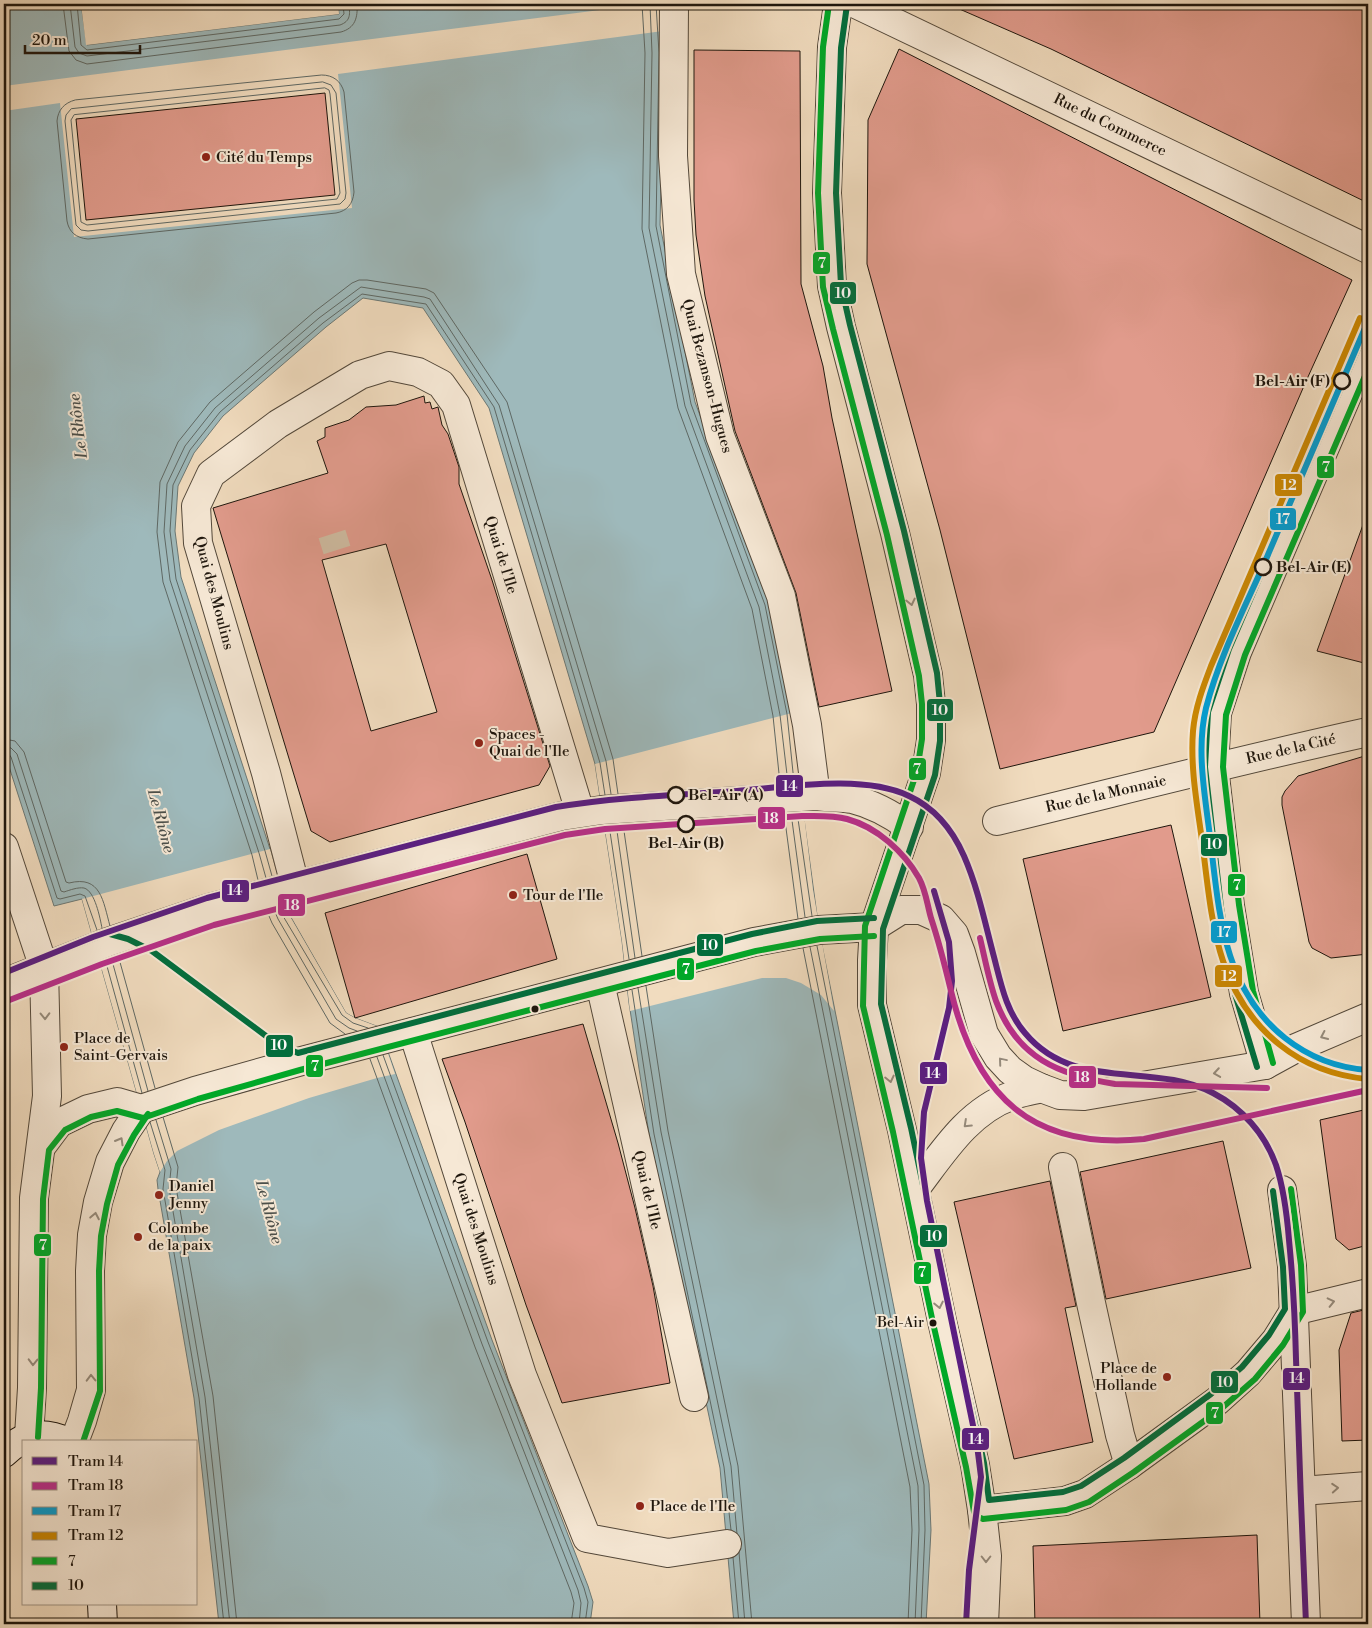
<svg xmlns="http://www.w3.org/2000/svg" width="1372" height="1628" font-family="'Libre Bodoni',serif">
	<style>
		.water { fill: #9eb9bb; stroke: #6b7875 }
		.pier { fill: #f1dcbf }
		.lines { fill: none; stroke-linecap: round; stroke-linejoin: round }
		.shore { stroke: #5e6864; stroke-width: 1 }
		.building { fill: #e19b8c; stroke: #1e160d; fill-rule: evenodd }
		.street-tunnel { stroke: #d1bea4; stroke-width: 28; stroke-dasharray: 28 14; stroke-linecap: butt }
		.street-casing { stroke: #53483a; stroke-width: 30 }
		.secondary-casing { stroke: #1e160d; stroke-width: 30 }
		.street { stroke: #f6e8d5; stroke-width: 28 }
		.secondary { stroke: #f6e8d5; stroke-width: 28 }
		.bus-1-casing { stroke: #f6e8d5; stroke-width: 10 }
		.bus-2-casing { stroke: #f6e8d5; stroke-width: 10 }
		.bus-1 { stroke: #00a828; stroke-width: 6 }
		.bus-2 { stroke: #006e3d; stroke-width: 6 }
		.tram-1-casing { stroke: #f6e8d5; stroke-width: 10 }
		.tram-2-casing { stroke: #f6e8d5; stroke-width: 10 }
		.tram-3-casing { stroke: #f6e8d5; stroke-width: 10 }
		.tram-4-casing { stroke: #f6e8d5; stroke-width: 10 }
		.tram-1 { stroke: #5a1e82; stroke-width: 6 }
		.tram-2 { stroke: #b82f89; stroke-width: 6 }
		.tram-3 { stroke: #039dd1; stroke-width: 6 }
		.tram-4 { stroke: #ca8703; stroke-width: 6 }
		.oneway { stroke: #958a7b }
		.poi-dot { fill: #8f2418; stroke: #f6e8d5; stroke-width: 2 }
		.stop-dot { fill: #f6e8d5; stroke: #1e160d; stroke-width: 2.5 }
		.bus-dot { fill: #1e160d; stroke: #f6e8d5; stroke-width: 2 }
		.labels { text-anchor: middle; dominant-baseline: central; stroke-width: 4; stroke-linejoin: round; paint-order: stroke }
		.bus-label { font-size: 14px; fill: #1e160d; stroke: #f6e8d5; text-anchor: end }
		.street-label { font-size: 15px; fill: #1e160d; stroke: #f6e8d5 }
		.poi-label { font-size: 15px; fill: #1e160d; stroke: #f6e8d5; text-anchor: start }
		.stop-label { font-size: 15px; font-weight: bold; fill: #1e160d; stroke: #f6e8d5; text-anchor: start }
		.water-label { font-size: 16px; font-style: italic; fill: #4b4f4a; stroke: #f6e8d5 }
		.line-badge { stroke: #f6e8d5; stroke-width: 2 }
		.badge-label { font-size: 14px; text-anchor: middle; font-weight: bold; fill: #fff }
	</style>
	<rect width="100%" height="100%" fill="#f1dcbf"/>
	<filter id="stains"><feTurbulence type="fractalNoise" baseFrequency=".004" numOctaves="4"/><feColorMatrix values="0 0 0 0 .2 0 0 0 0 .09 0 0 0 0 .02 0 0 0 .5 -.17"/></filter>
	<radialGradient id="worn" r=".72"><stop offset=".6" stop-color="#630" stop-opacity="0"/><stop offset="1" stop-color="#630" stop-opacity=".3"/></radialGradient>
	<!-- water -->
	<path class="water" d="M4,4H81L87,45L339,14L338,4H661L664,52L660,225L695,402L770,604L792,713L801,797L819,930L929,1484L931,1530L926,1624H734L720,1468L649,1134L629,1003L622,941L595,764L489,408L423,308L363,298L326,327L223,416L194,453L178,486L175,531L181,577L270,849L285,907L346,1013L355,1018L379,1027L492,1340L588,1586L593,1602L590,1624H219L194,1398L158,1189L157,1180L160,1172L154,1154L82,899L54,906L4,751Z"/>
	<!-- pier -->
	<g class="pier">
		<path d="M81,4H84L89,42L336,12L335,4H338L339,14L86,45Z"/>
		<path d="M647,4H661L663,31L338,74L352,208L74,237L60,103L4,111V86Z"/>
		<path d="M792,713L813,890L834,1011L821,995L801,983L786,978H762L630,1011L622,941L595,764Z"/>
		<path d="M270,849L288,913L346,1013L355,1018L379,1027L395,1074L377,1078L309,1098L219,1130L177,1151L167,1161L160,1172L154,1154L82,899Z"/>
	</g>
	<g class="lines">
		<!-- shore -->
		<g class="shore">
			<path d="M63,4L69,51L76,60L87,64L341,32C355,28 358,18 357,4"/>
			<path d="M70,4L75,47L79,53L87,56L340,25C351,21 350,14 349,4"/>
			<path d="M77,4L81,45L87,50L339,19L344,14L343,4"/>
			<path d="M642,4L645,53L642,229L678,408L752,609L773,716L780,783"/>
			<path d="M650,4L652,53L649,228L685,406L759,607L780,715L788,783"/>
			<path d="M656,4L659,53L656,226L691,404L765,605L787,714L794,782"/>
			<path d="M322,75C333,75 341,81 344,92L354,192C353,204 347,211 336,213L88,239C76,238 69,232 67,221L57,121C58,110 64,103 75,100Z"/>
			<path d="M323,82L331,85L336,93L346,193L345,199L340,204L88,231L81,230L76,225L65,121L66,115L71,109Z"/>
			<path d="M325,88L329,90L330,94L340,193L337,199L87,225L81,222L71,120L74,115Z"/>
			<path d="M4,739L15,741L24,752L66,882L69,883C101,875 103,901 110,926"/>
			<path d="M4,746L11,748L17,754L61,891L64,892C70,890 78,887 84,888C95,891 100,918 102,928"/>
			<path d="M4,753H8L11,757L57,898L60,899L80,894L85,896L97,930"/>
			<path d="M797,812L812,916"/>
			<path d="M784,813L798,919"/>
			<path d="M791,813L805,917"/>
			<path d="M616,824L635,958"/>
			<path d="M623,824L642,956"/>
			<path d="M609,825L629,959"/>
			<path d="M272,876L265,851L176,579L170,531L173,485L190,450L220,412L323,323L362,294L426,304L494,407L600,763L605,795"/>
			<path d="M266,878L259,853L170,580L164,532L167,484L185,446L215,408L319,318L361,287L424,297L430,299L499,405L606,761L611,794"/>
			<path d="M258,880L252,855L163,582L157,532L160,482L178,442L210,402L314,312L352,283L359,280H367L426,289L434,293L507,402L613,759L618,794"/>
			<path d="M279,905L283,916L342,1015L353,1023L368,1028"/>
			<path d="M273,907L278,919L336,1019L349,1028L357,1031"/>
			<path d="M266,909L272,923L330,1023L345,1034"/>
			<path d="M817,946L924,1485L925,1530L921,1624"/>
			<path d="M810,947L918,1486L919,1530L915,1624"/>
			<path d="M803,948L910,1487L912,1530L908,1624"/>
			<path d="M118,955L155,1088"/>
			<path d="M111,957L148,1091"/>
			<path d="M105,959L142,1093"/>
			<path d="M646,986L668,1131L738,1466L752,1624"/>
			<path d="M638,988L661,1132L731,1466L737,1534"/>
			<path d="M632,990L654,1134L724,1467L731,1530"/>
			<path d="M383,1055L488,1342L584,1588L588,1602L585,1624"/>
			<path d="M377,1057L482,1344L578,1590L581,1603L579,1624"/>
			<path d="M370,1059L475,1347L571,1592L574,1603L571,1624"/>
			<path d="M163,1117L178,1167L176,1187L213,1396L237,1624"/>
			<path d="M156,1120L171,1169L169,1188L205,1397L230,1624"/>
			<path d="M150,1122L165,1170L163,1189L199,1398L224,1624"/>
			<path d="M739,1552L745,1624"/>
			<path d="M733,1557L739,1624"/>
		</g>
	</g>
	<!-- building -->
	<g class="building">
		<path d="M948,4H1368V203L1051,49Z"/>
		<path d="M899,49L1352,280L1307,379L1154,732L1000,769L940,530L867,264L868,120Z"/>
		<path d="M694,50L800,51L801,284L823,366L832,418L856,529L892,691L819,707L796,593L735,431L705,296L696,235L694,200Z"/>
		<path d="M325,93L335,195L86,220L76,119Z"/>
		<path d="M424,396L425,403L430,402L432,409L438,407L442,425L448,434L459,467V484L492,580L550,766L539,785L330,842L311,831L213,508L328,473L317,441L325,437V428L349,420L366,407L396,405ZM386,544L437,712L371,731L322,560Z"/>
		<path d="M1364,522H1368V664L1317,651Z"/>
		<path d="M1368,755V954L1331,958L1312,948L1309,942L1282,805V797L1285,791L1298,776Z"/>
		<path d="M1171,825L1211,997L1063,1031L1023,859Z"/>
		<path d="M527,854L557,959L355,1018L325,913Z"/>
		<path d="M583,1024L618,1143L635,1208L653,1286L670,1383L562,1403L526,1305L465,1122L442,1059Z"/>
		<path d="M1368,1109V1245L1349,1250L1336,1239L1320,1120Z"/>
		<path d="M1223,1141L1251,1268L1106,1299L1080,1172Z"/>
		<path d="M1050,1181L1076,1306L1065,1308L1093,1442L1014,1459L954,1202Z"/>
		<path d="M1368,1309V1440L1342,1441L1339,1350L1351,1313Z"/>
		<path d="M1257,1535L1260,1624H1035L1033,1546Z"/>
	</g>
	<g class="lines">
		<!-- street-tunnel -->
		<path class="street-tunnel" d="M332,534L337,550"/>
		<!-- street casing -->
		<g class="street-casing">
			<g id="street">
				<path d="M674,4L673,156L681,274L720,436L781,596L807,725L816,796"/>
				<path d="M838,4L832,47L827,193L832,286L841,327L895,533L928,675L931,704V740L926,773L874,927L872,960V1005L902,1130L942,1321L975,1465L982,1510L987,1556L984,1624"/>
				<path d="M856,4L1368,249"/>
				<path d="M997,821C1121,791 1244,759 1368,732"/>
				<path d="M4,847L44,968L47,1096L34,1198L32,1388L29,1436"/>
				<path d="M295,885L266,773L198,543L196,506L211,474L278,424L360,375L389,366L418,372L441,384L456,405L580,812"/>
				<path d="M4,983L108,942L209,908L562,816L602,810L816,796C827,798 840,797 852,799C873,804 891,814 909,827"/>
				<path d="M600,983L694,1397"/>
				<path d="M413,1032L522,1375L587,1538L668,1553L727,1544"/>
				<path d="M1265,1065L1244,993L1230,906L1214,767L1217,713L1237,652L1368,347"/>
				<path d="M41,1147L59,1123L88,1109L117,1102L141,1109L195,1091L298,1062L754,942L819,930L874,927L901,910H921L941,919L954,934L961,953L984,1034L998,1057L1010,1070L1024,1080L1041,1088L1060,1095L1084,1096L1265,1065L1298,1047L1368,1017"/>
				<path d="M1063,1167L1091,1303L1120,1435L1129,1465"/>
				<path d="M915,1189C942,1154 967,1112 1011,1096C1021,1092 1032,1091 1041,1088"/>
				<path d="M1282,1190L1292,1266L1306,1624"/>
				<path d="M1294,1311L1368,1293"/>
				<path d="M74,1442L82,1421L91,1390L90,1271L92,1235L98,1202L110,1162L126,1131L141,1109"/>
				<path d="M1301,1491L1368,1486"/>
				<path d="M982,1510L1065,1501L1085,1494L1129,1465L1217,1401L1248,1373L1276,1340L1294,1311"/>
			</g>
		</g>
		<!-- secondary casing -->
		<g class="secondary-casing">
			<g id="secondary">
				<path d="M4,1453C24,1434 42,1430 68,1442"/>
				<path d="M102,1604L103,1624"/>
			</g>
		</g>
		<!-- street -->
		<use href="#street" class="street"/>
		<!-- secondary -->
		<use href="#secondary" class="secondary"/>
		<!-- bus-1 casing -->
		<g class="bus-1-casing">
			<g id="bus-1">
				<path d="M829,4L823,47L818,193L823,287L833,329L887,535L919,676L922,704V739L917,771L865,926L863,1006L893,1132L933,1323L966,1467L974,1512L976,1516L983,1519L1066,1510L1089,1502L1134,1472L1222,1408L1255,1379L1283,1345L1303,1312L1301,1265L1291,1189"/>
				<path d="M1273,1063L1253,991L1239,905L1223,767L1226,715L1245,655L1368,369"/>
				<path d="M38,1437L41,1388L43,1199L49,1150L65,1130L91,1117L117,1111L143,1118L198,1099L300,1070L756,951L820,939L874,936"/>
				<path d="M83,1442L100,1391L99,1271L101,1236L107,1204L118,1165L134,1135L148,1114"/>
			</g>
		</g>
		<!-- bus-2 casing -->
		<g class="bus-2-casing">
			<g id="bus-2">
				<path d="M847,5L841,48L836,193L841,285L850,325L904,531L937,673L940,704V741L935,775L883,929L881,1004L911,1128L951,1319L984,1463L989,1500L1063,1492L1081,1486L1124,1458L1211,1394L1242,1367L1269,1335L1285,1309L1283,1267L1273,1191"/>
				<path d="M110,934L128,939L152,951L278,1045L298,1053L752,934L817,921L874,918"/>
				<path d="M4,974L105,934"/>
				<path d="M1257,1067L1235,994L1221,907L1205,767L1208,712L1229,649L1360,344"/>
			</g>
		</g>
		<!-- bus-1 -->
		<use href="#bus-1" class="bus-1"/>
		<!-- bus-2 -->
		<use href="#bus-2" class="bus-2"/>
		<!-- tram-1 casing -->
		<g class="tram-1-casing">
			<g id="tram-1">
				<path d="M934,891L949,942L952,981L949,1008L924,1112L921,1158L927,1201L977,1445L981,1477L969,1570L966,1624"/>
				<path d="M4,973L93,937L207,898L556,807C616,797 676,795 737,791C787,787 864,774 909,796C935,808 953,831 964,856C978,888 985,923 994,957C1001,984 1006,1011 1025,1033C1075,1093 1151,1061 1213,1093C1242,1108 1265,1134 1276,1165C1284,1189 1287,1215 1289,1240C1293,1280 1295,1319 1296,1359C1299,1447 1302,1536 1306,1624"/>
			</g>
		</g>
		<!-- tram-2 casing -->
		<g class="tram-2-casing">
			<g id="tram-2">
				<path d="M980,938C985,959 989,981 996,1001C1017,1058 1059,1075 1115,1084L1267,1088"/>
				<path d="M7,1001L102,964L214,925L565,835L605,829L802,816C817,816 833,815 847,819C877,827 904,852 919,878C926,891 927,904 931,918C939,942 945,966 951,991C976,1096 1032,1150 1144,1139L1368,1090"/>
			</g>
		</g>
		<!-- tram-3 casing -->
		<g class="tram-3-casing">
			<path id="tram-3" d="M1368,321C1333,402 1298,483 1264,564C1243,611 1219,658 1206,708C1196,750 1205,795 1210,837C1219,910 1222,988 1285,1038C1309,1057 1337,1068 1368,1070"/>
		</g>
		<!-- tram-4 casing -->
		<g class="tram-4-casing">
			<path id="tram-4" d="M1360,318L1211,666C1203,687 1195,708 1193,731C1190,770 1198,809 1203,848C1212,922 1217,995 1280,1045C1305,1065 1336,1076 1367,1079"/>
		</g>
		<!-- tram-1 -->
		<use href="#tram-1" class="tram-1"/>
		<!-- tram-2 -->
		<use href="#tram-2" class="tram-2"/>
		<!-- tram-3 -->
		<use href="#tram-3" class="tram-3"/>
		<!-- tram-4 -->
		<use href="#tram-4" class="tram-4"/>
	</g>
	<!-- one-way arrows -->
	<defs><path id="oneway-chevron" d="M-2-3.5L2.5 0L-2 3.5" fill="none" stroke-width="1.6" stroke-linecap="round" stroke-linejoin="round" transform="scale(1.25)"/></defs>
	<g class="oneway">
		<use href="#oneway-chevron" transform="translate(911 602) rotate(77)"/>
		<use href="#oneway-chevron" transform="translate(45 1016) rotate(89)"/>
		<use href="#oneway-chevron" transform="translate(1324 1036) rotate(155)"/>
		<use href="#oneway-chevron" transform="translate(1002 1061) rotate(-130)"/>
		<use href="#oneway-chevron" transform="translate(1217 1073) rotate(171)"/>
		<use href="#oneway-chevron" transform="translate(890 1079) rotate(77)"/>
		<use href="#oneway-chevron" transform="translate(967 1124) rotate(137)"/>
		<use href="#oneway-chevron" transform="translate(120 1141) rotate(-60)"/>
		<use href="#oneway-chevron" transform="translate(95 1216) rotate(-79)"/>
		<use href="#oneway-chevron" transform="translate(1331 1302) rotate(-13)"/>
		<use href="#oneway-chevron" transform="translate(939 1305) rotate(78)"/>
		<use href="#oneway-chevron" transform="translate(33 1362) rotate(91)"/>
		<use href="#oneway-chevron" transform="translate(91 1378) rotate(-91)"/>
		<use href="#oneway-chevron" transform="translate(1335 1488) rotate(-4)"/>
		<use href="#oneway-chevron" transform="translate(986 1559) rotate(90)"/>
	</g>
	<!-- markers -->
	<g class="poi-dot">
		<circle cx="206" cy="157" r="5"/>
		<circle cx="479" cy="743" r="5"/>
		<circle cx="513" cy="895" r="5"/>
		<circle cx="64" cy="1047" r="5"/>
		<circle cx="159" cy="1195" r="5"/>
		<circle cx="138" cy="1237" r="5"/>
		<circle cx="1167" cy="1377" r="5"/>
		<circle cx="640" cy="1506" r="5"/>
	</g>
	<g class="stop-dot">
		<circle cx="1342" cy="381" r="8"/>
		<circle cx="1263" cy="567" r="8"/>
		<circle cx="676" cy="795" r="8"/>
		<circle cx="686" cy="824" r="8"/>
	</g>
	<g class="bus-dot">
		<circle cx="535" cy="1009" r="4.5"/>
		<circle cx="933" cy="1323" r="4.5"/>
	</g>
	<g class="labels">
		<!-- bus labels -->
		<g class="bus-label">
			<text x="924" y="1323">Bel-Air</text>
		</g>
		<!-- street labels -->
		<g class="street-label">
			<text transform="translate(1110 125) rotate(26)">Rue du Commerce</text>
			<text transform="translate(707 376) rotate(75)">Quai Bezanson-Hugues</text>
			<text transform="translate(501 555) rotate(73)">Quai de l'Ile</text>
			<text transform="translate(214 593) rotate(75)">Quai des Moulins</text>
			<text transform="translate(1291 749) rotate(-13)">Rue de la Cité</text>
			<text transform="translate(1106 794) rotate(-13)">Rue de la Monnaie</text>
			<text transform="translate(647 1190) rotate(77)">Quai de l'Ile</text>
			<text transform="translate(476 1229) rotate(72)">Quai des Moulins</text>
		</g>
		<!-- poi labels -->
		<g class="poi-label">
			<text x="216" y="157">Cité du Temps</text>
			<text x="489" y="734">Spaces -<tspan x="489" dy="17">Quai de l'Ile</tspan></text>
			<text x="523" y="895">Tour de l'Ile</text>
			<text x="74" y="1038">Place de<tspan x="74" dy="17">Saint-Gervais</tspan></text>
			<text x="169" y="1186">Daniel<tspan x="169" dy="17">Jenny</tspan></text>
			<text x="148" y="1228">Colombe<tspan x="148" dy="17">de la paix</tspan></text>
			<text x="1157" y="1368" text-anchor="end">Place de<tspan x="1157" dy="17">Hollande</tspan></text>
			<text x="650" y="1506">Place de l'Ile</text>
		</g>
		<!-- stop labels -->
		<g class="stop-label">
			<text x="1330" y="381" text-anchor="end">Bel-Air (F)</text>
			<text x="1276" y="567">Bel-Air (E)</text>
			<text x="688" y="795">Bel-Air (A)</text>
			<text x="686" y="843" text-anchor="middle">Bel-Air (B)</text>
		</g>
		<!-- water labels -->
		<g class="water-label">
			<text transform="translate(78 426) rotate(-97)">Le Rhône</text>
			<text transform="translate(161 821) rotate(75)">Le Rhône</text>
			<text transform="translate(269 1212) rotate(75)">Le Rhône</text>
		</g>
	</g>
	<g class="line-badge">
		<rect x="812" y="251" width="19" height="24" rx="5" fill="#00a828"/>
		<rect x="829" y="281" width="28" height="24" rx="5" fill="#006e3d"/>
		<rect x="1316" y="455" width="19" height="24" rx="5" fill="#00a828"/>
		<rect x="1274" y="473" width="29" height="24" rx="5" fill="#ca8703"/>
		<rect x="1269" y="507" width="28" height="24" rx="5" fill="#039dd1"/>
		<rect x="926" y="698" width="28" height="24" rx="5" fill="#006e3d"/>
		<rect x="908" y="757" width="19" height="24" rx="5" fill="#00a828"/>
		<rect x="775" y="774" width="29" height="24" rx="5" fill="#5a1e82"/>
		<rect x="757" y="806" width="29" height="24" rx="5" fill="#b82f89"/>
		<rect x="1200" y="833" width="28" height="24" rx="5" fill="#006e3d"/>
		<rect x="1227" y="873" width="19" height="24" rx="5" fill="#00a828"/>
		<rect x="221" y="879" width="29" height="24" rx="5" fill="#5a1e82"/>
		<rect x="277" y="893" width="29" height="24" rx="5" fill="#b82f89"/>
		<rect x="1210" y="920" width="28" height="24" rx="5" fill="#039dd1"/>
		<rect x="696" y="933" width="28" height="24" rx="5" fill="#006e3d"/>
		<rect x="676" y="957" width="19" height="24" rx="5" fill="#00a828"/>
		<rect x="1214" y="964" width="29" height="24" rx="5" fill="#ca8703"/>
		<rect x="265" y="1034" width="29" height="24" rx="5" fill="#006e3d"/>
		<rect x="305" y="1054" width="19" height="24" rx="5" fill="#00a828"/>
		<rect x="919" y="1061" width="29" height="24" rx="5" fill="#5a1e82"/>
		<rect x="1068" y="1065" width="29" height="24" rx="5" fill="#b82f89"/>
		<rect x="919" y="1224" width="29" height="24" rx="5" fill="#006e3d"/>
		<rect x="33" y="1233" width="19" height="24" rx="5" fill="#00a828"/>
		<rect x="913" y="1261" width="19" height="24" rx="5" fill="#00a828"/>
		<rect x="1282" y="1367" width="29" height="24" rx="5" fill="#5a1e82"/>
		<rect x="1210" y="1370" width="29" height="24" rx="5" fill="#006e3d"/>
		<rect x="1205" y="1401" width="19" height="24" rx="5" fill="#00a828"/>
		<rect x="961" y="1427" width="29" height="24" rx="5" fill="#5a1e82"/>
	</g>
	<g class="badge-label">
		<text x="822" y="268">7</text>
		<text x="843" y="298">10</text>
		<text x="1326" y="472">7</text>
		<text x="1289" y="490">12</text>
		<text x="1283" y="524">17</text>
		<text x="940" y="715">10</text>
		<text x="917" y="774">7</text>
		<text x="790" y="791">14</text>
		<text x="771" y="823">18</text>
		<text x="1214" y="849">10</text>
		<text x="1237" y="890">7</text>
		<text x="235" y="895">14</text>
		<text x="292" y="910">18</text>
		<text x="1224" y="937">17</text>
		<text x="710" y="950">10</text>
		<text x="686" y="974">7</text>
		<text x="1229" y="981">12</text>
		<text x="279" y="1050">10</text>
		<text x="315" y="1071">7</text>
		<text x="933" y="1078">14</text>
		<text x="1082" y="1082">18</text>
		<text x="934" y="1241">10</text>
		<text x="43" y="1250">7</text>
		<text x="922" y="1277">7</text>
		<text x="1297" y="1383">14</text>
		<text x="1225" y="1387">10</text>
		<text x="1215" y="1418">7</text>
		<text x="976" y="1444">14</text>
	</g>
	<!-- margin -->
	<rect width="1372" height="1628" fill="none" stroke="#f1dcbf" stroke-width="20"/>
	<rect x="5" y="5" width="1362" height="1618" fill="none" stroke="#1e160d" stroke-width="2.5"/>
	<rect x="10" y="10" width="1352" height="1608" fill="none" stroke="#1e160d"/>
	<!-- legend -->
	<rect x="22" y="1440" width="175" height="165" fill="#f6e8d5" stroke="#a09485"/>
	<rect x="32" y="1457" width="25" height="8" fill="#5a1e82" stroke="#a09485"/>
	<text x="68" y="1466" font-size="15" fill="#1e160d">Tram 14</text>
	<rect x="32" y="1482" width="25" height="8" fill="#b82f89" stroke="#a09485"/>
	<text x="68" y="1490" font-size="15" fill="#1e160d">Tram 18</text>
	<rect x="32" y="1507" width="25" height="8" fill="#039dd1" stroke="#a09485"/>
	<text x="68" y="1516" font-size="15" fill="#1e160d">Tram 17</text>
	<rect x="32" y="1532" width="25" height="8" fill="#ca8703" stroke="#a09485"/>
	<text x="68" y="1540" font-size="15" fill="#1e160d">Tram 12</text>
	<rect x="32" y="1557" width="25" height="8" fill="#00a828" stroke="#a09485"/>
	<text x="68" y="1566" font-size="15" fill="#1e160d">7</text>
	<rect x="32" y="1582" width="25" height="8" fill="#006e3d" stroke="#a09485"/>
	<text x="68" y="1590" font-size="15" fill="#1e160d">10</text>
	<!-- scale -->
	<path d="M25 45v8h115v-8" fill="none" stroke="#1e160d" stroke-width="2.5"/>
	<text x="32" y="45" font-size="15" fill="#1e160d" stroke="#f6e8d5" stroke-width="4" paint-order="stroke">20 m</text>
	<rect width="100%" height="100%" filter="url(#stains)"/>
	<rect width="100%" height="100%" fill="url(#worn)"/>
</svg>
